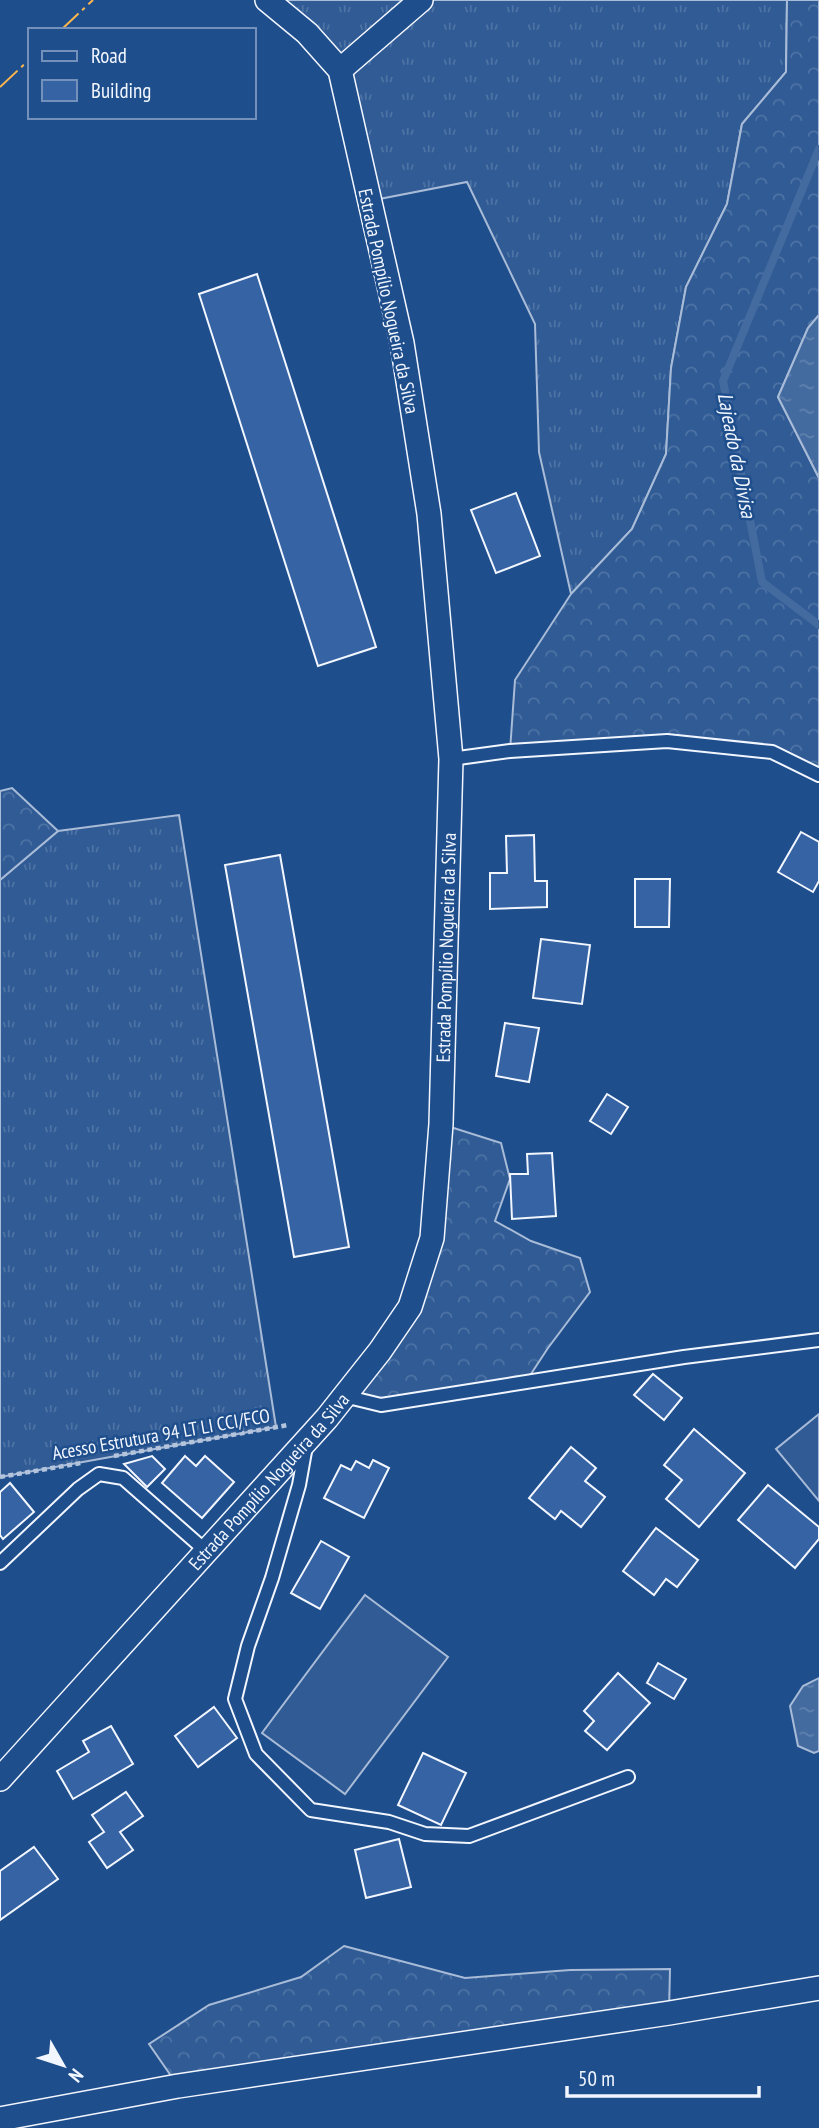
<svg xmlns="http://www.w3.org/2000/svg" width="819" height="2128" font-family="'PT Sans Narrow',sans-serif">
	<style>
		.grass { fill: url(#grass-tufts); stroke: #a8bbd7; stroke-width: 2 }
		.forest { fill: url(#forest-crowns); stroke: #a8bbd7; stroke-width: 2 }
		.built { fill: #305b95; stroke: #a8bbd7; stroke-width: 2 }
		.water { fill: url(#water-ripples); stroke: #a8bbd7; stroke-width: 2 }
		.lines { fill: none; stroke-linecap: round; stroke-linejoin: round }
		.stream { stroke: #446ba0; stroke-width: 8 }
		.building { fill: #3563a3; stroke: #f2f6ff; stroke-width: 2 }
		.lane-casing { stroke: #f2f6ff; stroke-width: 16 }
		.street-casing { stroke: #f2f6ff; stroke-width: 26 }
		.path { stroke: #b3c4dc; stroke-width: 4.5; stroke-dasharray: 5 3.5; stroke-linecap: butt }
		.lane { stroke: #1f4e8c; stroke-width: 12 }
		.street { stroke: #1f4e8c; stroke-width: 23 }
		.power { stroke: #ffb74d; stroke-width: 2; stroke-dasharray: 24 5 3.5 5; stroke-linecap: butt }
		.labels { text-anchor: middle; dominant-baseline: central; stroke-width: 5; stroke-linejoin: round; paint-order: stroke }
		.street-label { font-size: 19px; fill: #f2f6ff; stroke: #1f4e8c }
		.water-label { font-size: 21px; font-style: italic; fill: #f2f6ff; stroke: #1f4e8c }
	</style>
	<defs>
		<pattern id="grass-tufts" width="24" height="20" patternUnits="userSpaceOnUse" patternTransform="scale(1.75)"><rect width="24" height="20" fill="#305b95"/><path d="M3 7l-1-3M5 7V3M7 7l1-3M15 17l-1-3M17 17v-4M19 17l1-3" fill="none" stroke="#4e73a5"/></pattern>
		<pattern id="forest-crowns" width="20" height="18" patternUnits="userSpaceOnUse" patternTransform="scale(1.75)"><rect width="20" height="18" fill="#305b95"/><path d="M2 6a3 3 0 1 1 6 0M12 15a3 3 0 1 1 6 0" fill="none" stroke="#4e73a5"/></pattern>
		<pattern id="water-ripples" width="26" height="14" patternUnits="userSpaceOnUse" patternTransform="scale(1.75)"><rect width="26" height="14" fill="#446ba0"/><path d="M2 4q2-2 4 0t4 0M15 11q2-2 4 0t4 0" fill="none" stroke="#5f81ae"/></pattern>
	</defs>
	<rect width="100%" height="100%" fill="#1f4e8c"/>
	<!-- grass -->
	<g class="grass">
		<path d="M267,0H787L786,72L742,124L727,204L686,287L671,368L666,454L632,529L571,594L539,452L535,324L467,182L369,201L340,70Z"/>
		<path d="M179,815L276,1427L0,1477V880L58,831Z"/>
	</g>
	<!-- forest -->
	<g class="forest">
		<path d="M787,0H819V315L808,328L778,397L819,478V777L751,750L667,741L510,751L515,680L571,594L632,529L666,454L671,368L686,287L727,204L742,124L786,72Z"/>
		<path d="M12,788L58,831L0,880V791Z"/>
		<path d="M441,1124L501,1143L510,1179L495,1221L531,1241L580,1258L590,1292L548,1348L525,1383L381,1405L344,1396L410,1307Z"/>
		<path d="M344,1946L465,1978L570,1970L670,1969L669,2013L178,2086L149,2044L209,2005L301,1977Z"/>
	</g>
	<!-- built -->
	<g class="built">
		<path d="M819,1414V1501L776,1449Z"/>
		<path d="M365,1595L448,1657L345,1794L262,1733Z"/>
	</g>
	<!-- water -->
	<g class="water">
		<path d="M819,315V478L778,397L808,328Z"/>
		<path d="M819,1678V1751L814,1753L798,1746L790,1706L803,1686Z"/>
	</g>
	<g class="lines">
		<!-- stream -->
		<path class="stream" d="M819,149L723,381L762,582L819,625"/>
	</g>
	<!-- building -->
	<g class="building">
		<path d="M257,274L376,647L318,666L199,294Z"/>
		<path d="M516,493L540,556L496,573L471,510Z"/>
		<path d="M801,832L819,842V881L813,892L778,872Z"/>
		<path d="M534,835L535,881H547V907L490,909V873H507L506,836Z"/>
		<path d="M280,855L349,1247L294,1257L225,865Z"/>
		<path d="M635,879H670L669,927H635Z"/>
		<path d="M541,939L590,945L582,1004L533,998Z"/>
		<path d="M505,1023L539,1028L529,1082L496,1076Z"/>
		<path d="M607,1094L628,1107L611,1134L590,1121Z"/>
		<path d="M552,1153L556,1216L512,1219L510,1174H528L527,1154Z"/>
		<path d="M653,1374L682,1398L664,1420L634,1395Z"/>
		<path d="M694,1429L745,1473L699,1527L666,1499L682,1480L664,1465Z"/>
		<path d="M571,1447L596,1468L585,1481L605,1497L581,1527L561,1511L555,1519L529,1498Z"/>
		<path d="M152,1456L165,1469L147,1487L124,1464Z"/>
		<path d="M185,1456L196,1466L205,1456L234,1482L202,1518L162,1483Z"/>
		<path d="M373,1460L389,1468L364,1518L324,1498L341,1465L351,1470L356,1461L369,1468Z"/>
		<path d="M10,1483L34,1512L3,1539L0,1535V1492Z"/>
		<path d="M768,1485L819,1527V1539L795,1568L738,1520Z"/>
		<path d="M656,1528L698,1560L677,1587L666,1579L654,1595L623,1571Z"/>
		<path d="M321,1541L349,1557L320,1609L291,1593Z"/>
		<path d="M658,1663L686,1679L674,1699L647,1683Z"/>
		<path d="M618,1673L650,1703L607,1750L585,1731L594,1721L584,1711Z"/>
		<path d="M214,1707L237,1738L198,1767L175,1736Z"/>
		<path d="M111,1726L133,1764L73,1799L57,1771L89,1752L83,1741Z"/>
		<path d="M423,1753L466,1773L441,1825L398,1805Z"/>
		<path d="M126,1792L143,1816L120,1832L133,1850L107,1868L89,1842L104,1832L92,1815Z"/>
		<path d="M399,1839L411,1887L366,1898L355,1850Z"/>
		<path d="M34,1847L58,1879L0,1920V1871Z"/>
	</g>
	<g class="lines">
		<!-- lane casing -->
		<g class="lane-casing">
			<g id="lane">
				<path d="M451,759L510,751L667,741L772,752L819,775"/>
				<path d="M344,1396L381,1405L684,1357L819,1340"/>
				<path d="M306,1446L299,1485L272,1578L248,1646L235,1699L256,1754L311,1810L389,1822L425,1834L469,1836L628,1777"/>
				<path d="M0,1563L78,1489L99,1474L123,1478L206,1551"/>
			</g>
		</g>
		<!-- street casing -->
		<g class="street-casing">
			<g id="street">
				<path d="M340,70L421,0"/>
				<path id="s1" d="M0,1779L327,1418L380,1351L410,1307L432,1238L441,1124L451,759L429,514L402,343L340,70L307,33L267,0"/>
				<path d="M0,2119L178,2086L669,2013L819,1988"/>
			</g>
		</g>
		<!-- path -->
		<g class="path">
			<path d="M114,1456L288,1425"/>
			<path d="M0,1477L81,1463"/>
		</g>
		<!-- lane -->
		<use href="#lane" class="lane"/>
		<!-- street -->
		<use href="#street" class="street"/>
		<!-- power -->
		<g class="power">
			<path d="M61,30L93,0"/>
			<path d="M0,87L30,59"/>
		</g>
	</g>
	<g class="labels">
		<!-- street labels -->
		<g class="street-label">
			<text transform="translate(389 301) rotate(78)">Estrada Pompílio Nogueira da Silva</text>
			<text stroke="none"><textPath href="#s1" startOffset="989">Estrada Pompílio Nogueira da Silva</textPath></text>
			<text transform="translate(161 1434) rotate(-10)">Acesso Estrutura 94 LT LI CCI/FCO</text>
			<text stroke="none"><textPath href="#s1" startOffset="401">Estrada Pompílio Nogueira da Silva</textPath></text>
		</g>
		<!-- water labels -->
		<g class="water-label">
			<text transform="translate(737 455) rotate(79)">Lajeado da Divisa</text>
		</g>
	</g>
	<!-- legend -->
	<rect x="28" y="28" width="228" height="91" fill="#1f4e8c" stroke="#7391ba" stroke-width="2"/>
	<rect x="42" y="51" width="35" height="10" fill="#1f4e8c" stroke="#7391ba" stroke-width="2"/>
	<text x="91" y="63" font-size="21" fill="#f2f6ff">Road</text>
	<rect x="42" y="80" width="35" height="21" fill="#3563a3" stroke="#7391ba" stroke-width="2"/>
	<text x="91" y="98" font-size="21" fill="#f2f6ff">Building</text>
	<!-- north arrow -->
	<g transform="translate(63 2065) rotate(129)" stroke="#1f4e8c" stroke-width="5" paint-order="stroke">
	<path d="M0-5L12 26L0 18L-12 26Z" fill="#f2f6ff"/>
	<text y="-10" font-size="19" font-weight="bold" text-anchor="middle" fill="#f2f6ff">N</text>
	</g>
	<!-- scale -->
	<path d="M567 2086v10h192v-10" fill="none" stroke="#f2f6ff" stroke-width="3.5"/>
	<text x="578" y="2086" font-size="21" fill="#f2f6ff" stroke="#1f4e8c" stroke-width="5" paint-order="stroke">50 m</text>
</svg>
